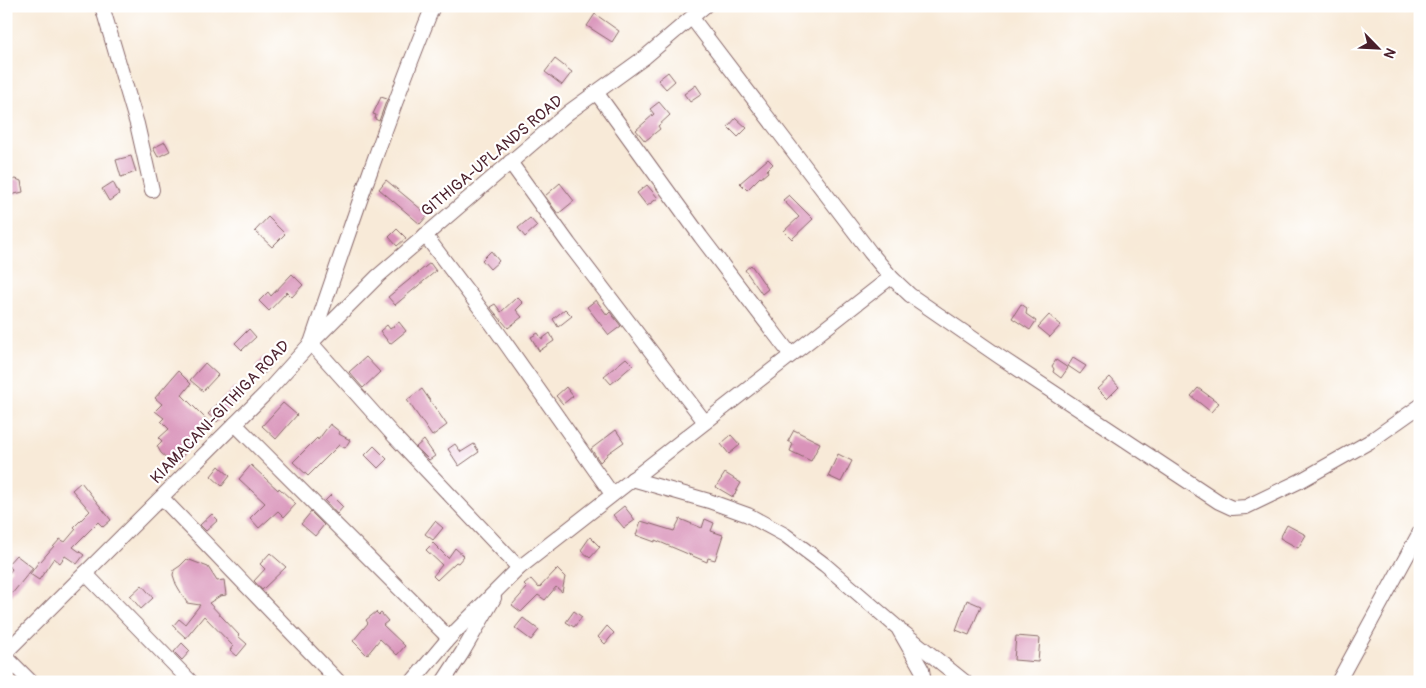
<svg xmlns="http://www.w3.org/2000/svg" width="1426" height="688" font-family="Pangolin,sans-serif">
	<style>
		.building { fill: #d993b9 }
		.lines { fill: none; stroke-linecap: round; stroke-linejoin: round }
		.minor-casing { stroke: #876668; stroke-width: 16 }
		.minor { stroke: #fff; stroke-width: 14 }
		.labels { text-anchor: middle; dominant-baseline: central; stroke-width: 4.5; stroke-linejoin: round; paint-order: stroke }
		.street-label { font-size: 16px; fill: #4a1f2b; stroke: #fff }
	</style>
	<rect width="100%" height="100%" fill="#fff"/>
	<filter id="ink" filterUnits="userSpaceOnUse"><feTurbulence type="fractalNoise" baseFrequency=".02" numOctaves="2"/><feDisplacementMap in="SourceGraphic" scale="10" xChannelSelector="R" yChannelSelector="G"/><feConvolveMatrix kernelMatrix="1 2 1 2 8 2 1 2 1" color-interpolation-filters="sRGB"/></filter>
	<filter id="wash" filterUnits="userSpaceOnUse"><feTurbulence type="fractalNoise" baseFrequency=".0096" numOctaves="4" result="noise"/><feDisplacementMap in="SourceGraphic" scale="20" xChannelSelector="R" yChannelSelector="G"/><feGaussianBlur stdDeviation="1.12" result="paint"/><feColorMatrix in="noise" values="0 0 0 0 0 0 0 0 0 0 0 0 0 0 0 0 0 1.4 0 .05"/><feComposite in="paint" operator="in"/></filter>
	<g filter="url(#wash)">
		<rect width="100%" height="100%" fill="#f8ead8"/>
		<g id="blocks">
			<!-- building -->
			<g class="building">
				<path d="M595,14L619,31L612,42L587,26Z"/>
				<path d="M555,59L572,72L562,85L545,72Z"/>
				<path d="M668,72L675,81L666,89L658,80Z"/>
				<path d="M696,85L702,94L690,102L684,94Z"/>
				<path d="M381,97L387,99L379,121L375,119L376,115L373,114Z"/>
				<path d="M659,102L670,115L658,126L660,129L645,141L636,130L654,114L650,109Z"/>
				<path d="M736,118L747,128L738,137L728,127Z"/>
				<path d="M165,142L170,151L158,157L153,148Z"/>
				<path d="M131,156L136,172L121,177L116,160Z"/>
				<path d="M768,159L773,164L767,170L768,172L761,178L760,177L747,190L740,183Z"/>
				<path d="M16,179L21,181L23,192L6,196V182Z"/>
				<path d="M386,180L428,215L420,224L379,189Z"/>
				<path d="M113,182L119,194L109,201L102,189Z"/>
				<path d="M560,183L574,201L558,214L545,196Z"/>
				<path d="M647,185L658,198L647,206L637,193Z"/>
				<path d="M789,195L813,219L792,239L784,231L799,217L783,200Z"/>
				<path d="M268,217L285,234L272,247L255,231Z"/>
				<path d="M530,218L537,226L525,237L518,228Z"/>
				<path d="M397,229L406,238L397,246L389,237Z"/>
				<path d="M491,251L499,261L490,269L482,260Z"/>
				<path d="M430,263L436,271L395,305L388,297Z"/>
				<path d="M751,265L768,289L762,294L745,270Z"/>
				<path d="M292,274L303,285L292,297L287,292L269,311L259,301L268,292L271,296Z"/>
				<path d="M517,297L523,303L516,310L522,317L508,328L490,307L495,304L501,312Z"/>
				<path d="M596,300L607,315L610,312L621,326L609,335L587,307Z"/>
				<path d="M1021,304L1027,308L1026,314L1036,321L1030,330L1012,318Z"/>
				<path d="M565,309L572,316L558,327L553,319Z"/>
				<path d="M1049,315L1061,325L1050,337L1038,327Z"/>
				<path d="M399,322L406,331L390,344L380,331L387,325L390,329Z"/>
				<path d="M249,329L256,337L242,350L235,343Z"/>
				<path d="M538,333L542,339L550,333L554,341L539,351L531,337Z"/>
				<path d="M265,356L273,364L264,374L255,366Z"/>
				<path d="M366,357L380,372L363,388L349,372Z"/>
				<path d="M626,358L633,365L611,384L604,376Z"/>
				<path d="M1073,358L1086,366L1080,374L1068,366Z"/>
				<path d="M1056,360L1068,368L1061,378L1053,372L1054,369L1052,366Z"/>
				<path d="M205,363L218,375L203,391L190,380Z"/>
				<path d="M178,371L191,384L182,395L210,423L185,451L186,452L175,465L161,453L157,446L162,441L159,438L169,429L161,421L164,418L155,411L162,404L155,398Z"/>
				<path d="M1110,377L1119,387L1107,399L1097,389Z"/>
				<path d="M234,387L242,395L217,422L208,414Z"/>
				<path d="M566,387L573,396L563,404L556,396Z"/>
				<path d="M1198,388L1219,403L1211,412L1191,396Z"/>
				<path d="M422,389L447,425L432,436L407,400Z"/>
				<path d="M283,403L297,415L276,439L262,426Z"/>
				<path d="M330,424L340,432L339,434L350,440L345,448L339,445L308,476L293,462L317,438L318,440Z"/>
				<path d="M616,430L624,442L607,454V455L600,462L591,449Z"/>
				<path d="M794,430L820,443L811,461L790,451L793,444L788,441Z"/>
				<path d="M731,435L740,445L729,454L721,444Z"/>
				<path d="M424,440L435,456L429,460L416,447Z"/>
				<path d="M455,444L461,452L474,444L479,452L459,466L448,449Z"/>
				<path d="M374,446L387,459L378,468L365,455Z"/>
				<path d="M838,454L852,461L841,482L828,476Z"/>
				<path d="M251,465L278,490L279,488L296,504L284,517L278,511L259,528L250,518L265,503L239,479Z"/>
				<path d="M219,466L230,476L222,486L211,476Z"/>
				<path d="M725,473L741,483L733,497L716,487Z"/>
				<path d="M81,482L111,520L103,527L98,522L73,547L84,555L77,564L65,556L60,563L54,558L39,580L30,574L40,560L41,561L60,539L65,542L76,529L74,527L90,511L72,490Z"/>
				<path d="M331,495L343,507L337,514L325,501Z"/>
				<path d="M624,506L635,520L624,528L613,515Z"/>
				<path d="M311,512L324,525L315,536L301,524Z"/>
				<path d="M212,514L218,520L206,531L200,525Z"/>
				<path d="M680,519L702,528L705,519L714,523L711,531L723,535L715,560L708,558L707,562L655,540V542L636,535L641,521L674,531Z"/>
				<path d="M435,521L443,528L433,540L425,534Z"/>
				<path d="M1287,525L1306,535L1298,548L1280,538Z"/>
				<path d="M590,537L600,547L590,558L581,550Z"/>
				<path d="M433,543L448,558L455,548L464,556L458,563L456,562L437,580L433,576L442,565L426,550Z"/>
				<path d="M270,553L286,567L262,590L254,581L265,569L260,564Z"/>
				<path d="M16,555L33,568L11,595L6,591V577L12,569L7,565Z"/>
				<path d="M187,559L208,567L217,581L224,580L226,595L220,596L209,603L239,635L238,636L247,644L237,656L230,650L233,646L204,616L186,638L173,626L179,619L185,624L200,605L187,603L176,584L173,575L174,570L180,566Z"/>
				<path d="M557,569L565,577L562,592L556,587L545,600L538,595L521,612L512,605L527,588L524,585L531,579L539,588Z"/>
				<path d="M142,585L153,598L141,609L130,596Z"/>
				<path d="M967,600L981,606L969,635L956,630Z"/>
				<path d="M574,611L582,617L574,627L566,622Z"/>
				<path d="M376,612L379,615L381,613L388,621L383,625L405,646L397,655L380,639L367,655L353,641L368,623L366,620Z"/>
				<path d="M523,618L539,630L531,640L515,628Z"/>
				<path d="M607,626L614,633L605,644L598,637Z"/>
				<path d="M1016,636L1040,638L1038,662L1014,660Z"/>
				<path d="M182,643L190,651L182,660L174,652Z"/>
			</g>
		</g>
	</g>
	<g filter="url(#ink)">
		<use href="#blocks" fill-opacity="0" stroke="#876668" stroke-width="1"/>
		<g class="lines">
			<!-- minor casing -->
			<g class="minor-casing">
				<g id="minor">
					<path d="M102,6L137,124L152,190"/>
					<path d="M692,18L870,252L891,277L910,295L1000,357L1219,502L1232,508L1246,507L1300,481L1369,442L1420,406"/>
					<path d="M596,92L701,237L791,355"/>
					<path d="M510,162L569,244L705,422"/>
					<path d="M425,235L492,324L612,494"/>
					<path d="M312,340C350,228 388,116 433,6"/>
					<path d="M311,343L395,437L519,568"/>
					<path d="M235,424L449,638"/>
					<path d="M632,479L709,501L748,515L785,535L825,565L898,628L922,670L924,682"/>
					<path d="M162,498L339,682"/>
					<path d="M85,573L191,682"/>
					<path d="M904,633L965,682"/>
					<path d="M6,652L265,394L311,343L378,276L569,112L645,57L705,6"/>
					<path d="M6,657L31,682"/>
					<path d="M412,682L449,638L519,568L891,277"/>
					<path d="M443,682L462,653L494,598"/>
					<path d="M1338,682L1420,532"/>
				</g>
			</g>
			<!-- minor -->
			<use href="#minor" class="minor"/>
		</g>
	</g>
	<g class="labels">
		<!-- street labels -->
		<g class="street-label">
			<text transform="translate(492 156) rotate(-40)">GITHIGA-UPLANDS ROAD</text>
			<text transform="translate(220 412) rotate(-46)">KIAMACANI-GITHIGA ROAD</text>
		</g>
	</g>
	<!-- margin -->
	<rect width="1426" height="688" fill="none" stroke="#fff" stroke-width="25"/>
	<!-- north arrow -->
	<g transform="translate(1378 48) rotate(114)" stroke="#ffffff" stroke-width="4" paint-order="stroke">
	<path d="M0-4L9 19L0 12L-9 19Z" fill="#4a1f2b"/>
	<text y="-8" font-size="14" font-weight="bold" text-anchor="middle" fill="#4a1f2b">N</text>
	</g>
</svg>
